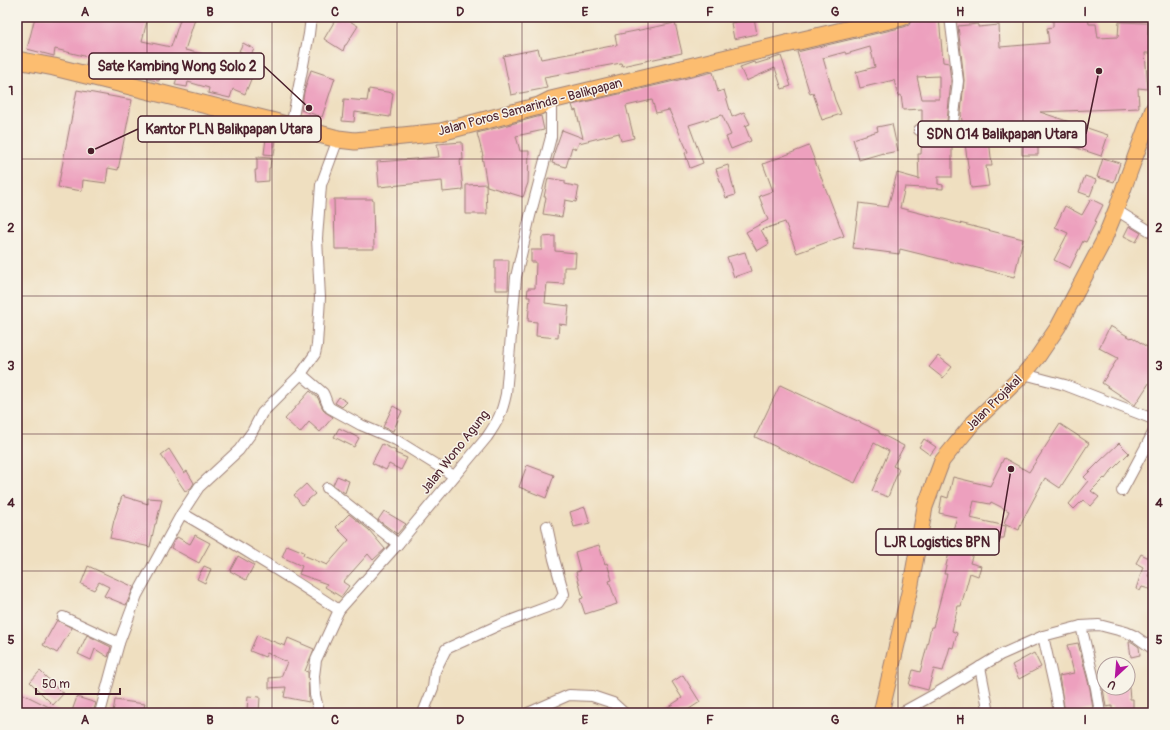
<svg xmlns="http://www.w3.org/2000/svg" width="1170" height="730" font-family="Pangolin,sans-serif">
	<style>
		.building { fill: #eda0be; fill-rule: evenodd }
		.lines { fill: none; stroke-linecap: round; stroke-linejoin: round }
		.street-casing { stroke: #9c7f76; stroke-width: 12 }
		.primary-casing { stroke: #9c7f76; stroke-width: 17 }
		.highway-casing { stroke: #9c7f76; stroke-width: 19 }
		.street { stroke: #fff; stroke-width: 10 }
		.primary { stroke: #fcbd6f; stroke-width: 15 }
		.highway { stroke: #fcbd6f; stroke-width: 17 }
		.grid { fill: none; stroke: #4a1f2b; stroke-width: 1; stroke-opacity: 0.55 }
		.labels { text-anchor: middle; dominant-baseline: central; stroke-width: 3; stroke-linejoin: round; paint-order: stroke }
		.street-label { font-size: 13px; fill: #4a1f2b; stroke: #f7f3e8 }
		.leader { fill: none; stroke: #4a1f2b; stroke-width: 1.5 }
		.callout-dot { fill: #4a1f2b; stroke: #f7f3e8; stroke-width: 1.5 }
		.callout { fill: #f7f3e8; stroke: #4a1f2b; stroke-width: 1.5 }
		.callout-label { font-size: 14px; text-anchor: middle; font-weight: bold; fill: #4a1f2b }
		.neatline { fill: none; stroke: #4a1f2b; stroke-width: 1.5 }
		.grid-label { font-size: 13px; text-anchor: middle; font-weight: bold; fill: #4a1f2b }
	</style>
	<rect width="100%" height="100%" fill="#f7f3e8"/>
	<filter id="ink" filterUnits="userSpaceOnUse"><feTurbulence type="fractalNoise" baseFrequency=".025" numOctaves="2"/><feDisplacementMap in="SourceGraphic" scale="8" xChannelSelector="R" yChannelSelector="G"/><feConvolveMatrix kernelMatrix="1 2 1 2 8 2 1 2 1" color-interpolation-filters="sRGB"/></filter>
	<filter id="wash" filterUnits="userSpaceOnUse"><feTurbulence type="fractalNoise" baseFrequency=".012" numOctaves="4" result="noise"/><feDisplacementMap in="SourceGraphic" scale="16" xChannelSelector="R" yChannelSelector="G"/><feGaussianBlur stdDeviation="0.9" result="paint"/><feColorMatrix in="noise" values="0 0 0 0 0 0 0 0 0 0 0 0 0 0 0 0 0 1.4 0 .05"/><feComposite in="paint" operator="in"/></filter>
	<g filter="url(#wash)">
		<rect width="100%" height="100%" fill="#efdfc0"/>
		<g id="blocks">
			<!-- building -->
			<g class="building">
				<path d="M35,17H148L142,41L171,47L181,17H188L195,19L185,50L214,57L212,64L240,71L242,67L254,72L245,94L233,89L230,98L208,93L209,88L188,82L187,87L175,85L179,69L161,65L159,81L147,79L148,72L118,65L116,72L100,68V67L86,64L88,57L55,49L54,56L27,49Z"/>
				<path d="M337,17H343L358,26L346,45H345L343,51L324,39Z"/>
				<path d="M925,17H939L943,62L949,63L951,81L947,122L922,123V109L903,110L901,95L898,96L894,80L860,88L856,72L875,67L870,47L846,54L845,52L823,58L835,100L841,114L822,120L813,93L810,94L797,52L904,27L909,25L911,20ZM939,76V99H922L917,77Z"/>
				<path d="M1053,17H1088L1089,24H1096L1098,38L1118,37L1119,22L1148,23V35H1153V53H1145L1148,89L1138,88L1139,108L1040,112L1108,135L1101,156L1038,135V155H1022V136L989,139L992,166H986L989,186L971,188L961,114L964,80L958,26L978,24V27L999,25L1000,47L1049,43L1047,28L1053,27Z"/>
				<path d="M754,18L757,34L734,39L731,23Z"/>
				<path d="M675,23L682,53L622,66L621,63L544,77L547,88L511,95L503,56L538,49L541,59L617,45L615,35Z"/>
				<path d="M243,43L254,49L250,57L239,51Z"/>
				<path d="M781,56L791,86L782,89L775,68L746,81L740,67L754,62L755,64Z"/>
				<path d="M311,70L335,78L322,117L301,110L304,92Z"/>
				<path d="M713,72L718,92L724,90L732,117L744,112L750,124L745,126L751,141L731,149L726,137L731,135L722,115L689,125L703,163L690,168L685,153L688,152L669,110L656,113L652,100L626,106L634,138L621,141L619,133L579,143L576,149L572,147L566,167L552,163L555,153H554L562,130L583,138L576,110L574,111L572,105Z"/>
				<path d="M369,89L393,93L390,117L355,112L354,122L342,121L344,99L367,101Z"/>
				<path d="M77,90L132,100L118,170L108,168L106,183L83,180L82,191L58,187Z"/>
				<path d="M541,116L544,130L516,136L520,151H529L528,183L523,197L487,186L482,156H483L477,133Z"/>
				<path d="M892,124L898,151L883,154V153L859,160L853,139L878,131L877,127Z"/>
				<path d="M948,134H952V177H938V184L943,185V189L905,187L900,208L1023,239L1014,277L900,249L899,254L853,248L859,203L888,207L897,173L919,179L918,154H921L922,136Z"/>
				<path d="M266,138L276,139L274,155L264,154Z"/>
				<path d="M462,142L463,160H460L463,190L443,192L442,181L379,187L377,162L439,157L437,144Z"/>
				<path d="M809,146L844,236L797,253L785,222L761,230L769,244L757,251L746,232L768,220L759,196L773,191L763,164Z"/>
				<path d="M257,157L271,158L270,168H269V181L256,182L255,170H257Z"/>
				<path d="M1103,158L1120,163L1114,182L1097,177Z"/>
				<path d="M728,165L735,195L726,198L716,169Z"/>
				<path d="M1085,176L1096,180L1090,196L1079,192Z"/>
				<path d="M548,178L565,181V184L579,187L576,202L565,200L562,217L543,214L546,197H544Z"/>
				<path d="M486,184L487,214H466V185Z"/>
				<path d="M334,199H373L374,249H335Z"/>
				<path d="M1091,199L1103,205L1095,221L1096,222L1086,242L1083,241L1070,268L1054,260L1068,233L1055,227L1065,206L1082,215Z"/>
				<path d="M1129,226L1141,233L1136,242L1124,236Z"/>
				<path d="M555,236V251L576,253L575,267H564V284L547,283L545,303L569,306L567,325L559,324L558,338L536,336L537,322L528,321L530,297H527L528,288H535L536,262H531V250H542V237Z"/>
				<path d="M745,252L751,271L734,277L727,257Z"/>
				<path d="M495,260H509L508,290H495Z"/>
				<path d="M1110,326L1131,338L1132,337L1153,351V377L1135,405L1102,383L1118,358L1099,348Z"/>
				<path d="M938,356L952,367L943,378L929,367Z"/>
				<path d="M780,385L879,431V433L904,446L893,466L899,469L888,497L872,491L889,451L874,443L855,483L755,437Z"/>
				<path d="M310,391L318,398L322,407L325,412L333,417L320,432L309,422L300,433L285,419Z"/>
				<path d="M339,397L347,402L342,407L335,403Z"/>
				<path d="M393,406L402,411L393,431L383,427Z"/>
				<path d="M1060,424L1089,443L1060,488L1045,478L1022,521L1019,530L1004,523L1009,511L991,502L990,504L974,501L970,518L1006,526L1004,538H1000L997,552L975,547L970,563L981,566L978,576L970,573L961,606H958L952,631L957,633L953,648L950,647L943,671L934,669L928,690L909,685L913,670L920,672L925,654L931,627H933L947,574H944L949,553L946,552L957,517L939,513L942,496L948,498L953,477L990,486L1004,458L1029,472Z"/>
				<path d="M339,428L359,438L354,447L334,437Z"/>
				<path d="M924,439L936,447L930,455L919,447Z"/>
				<path d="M1119,443L1129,453L1111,471L1105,479L1104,478L1091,491L1099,497L1091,506L1083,500L1074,509L1069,504L1088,481L1084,477L1100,461Z"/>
				<path d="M382,444L396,451L395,453L407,458L401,470L389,464L386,470L372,463Z"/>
				<path d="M169,449L184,473L187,471L194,483L191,488L185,491L161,455Z"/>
				<path d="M527,465L554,475L546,498L519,487Z"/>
				<path d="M337,476L349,481L345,493L333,485Z"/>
				<path d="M306,484L315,494L302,505L294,495Z"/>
				<path d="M122,496L148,504V498L162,499L156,524H155L150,547L110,538L114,520Z"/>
				<path d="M585,507L590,523L574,527L570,512Z"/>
				<path d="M384,511L406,524L397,534L378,520Z"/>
				<path d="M349,514L369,530L385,549L373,560L368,554L343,582L349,586L341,597L325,587L327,584L299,574L302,566L282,557L287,545L304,552L303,555L327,565L349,540L336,527Z"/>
				<path d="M195,535L210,543L199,563L171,548L177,537L190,544Z"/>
				<path d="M599,545L605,564L607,563L612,580L609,581L617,604L585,614L580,599L583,598L576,572L580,571L575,552Z"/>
				<path d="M1141,554L1153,560V567L1148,576L1153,578V590L1142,587L1140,591L1136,589L1143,567L1136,563Z"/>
				<path d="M238,556L254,565L246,580L230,571Z"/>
				<path d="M88,566L134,587L126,605L104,596L109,587L99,582L94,590L81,584Z"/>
				<path d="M204,566L211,569L205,583L197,579Z"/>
				<path d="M57,620L72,628L57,653L43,645Z"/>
				<path d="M87,635L111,647L108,657L95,649L91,660L78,654Z"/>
				<path d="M257,635L285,646L288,638L314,649L305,671L308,672L309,702L284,697L286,687L269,688V678L281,677L287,662L267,653L265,657L250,651Z"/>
				<path d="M1129,642H1132L1139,647L1140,655L1131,657Z"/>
				<path d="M1078,643L1090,689L1093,709L1074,713H1065L1059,676L1074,673L1067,645Z"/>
				<path d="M1034,653L1041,667L1019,679L1012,665Z"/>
				<path d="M40,671L61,692L64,693L53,705L30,682Z"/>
				<path d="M683,675L700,702L683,713H659L682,698L672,682Z"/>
				<path d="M1103,688H1129L1130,699H1133V709L1112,710V706L1106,707Z"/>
				<path d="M17,691L61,713H30L17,707Z"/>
				<path d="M248,696L260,697L259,712L247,711Z"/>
				<path d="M77,697L96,703L93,713H77L72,711Z"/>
				<path d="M115,700L145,704L143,713L113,712Z"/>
			</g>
		</g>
	</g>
	<g filter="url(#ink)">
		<use href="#blocks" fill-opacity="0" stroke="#9c7f76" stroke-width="1"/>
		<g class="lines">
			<!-- street casing -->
			<g class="street-casing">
				<g id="street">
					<path d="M291,127L309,34L311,17"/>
					<path d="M919,130L948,128L951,127L953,124L958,81L950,17"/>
					<path d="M1116,210L1153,233"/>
					<path d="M301,374L323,393C326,398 326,404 330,408L361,425L396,440L454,476"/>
					<path d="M1024,374L1065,385L1153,419"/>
					<path d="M327,488L398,544"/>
					<path d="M1122,491L1153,433"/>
					<path d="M182,513C235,544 288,576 339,610"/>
					<path d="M63,617L119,643"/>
					<path d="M1081,626L1096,688L1100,713"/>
					<path d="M1043,636L1056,694L1059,713"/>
					<path d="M980,667L989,713"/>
					<path d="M100,713L119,643L137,595L182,513L199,487L239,450L252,432L262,413L301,374L315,354L317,345L320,298L317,238L321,185L338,139"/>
					<path d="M319,713L315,695L314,676L316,660L339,610L398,544L487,437C498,421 502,413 506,394L516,277L530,216L551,137V100"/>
					<path d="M423,713L433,688L435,671L446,649L499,625L558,603L564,594L554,559L547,526"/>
					<path d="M528,713L569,695L592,696L613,703L624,713"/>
					<path d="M901,713L937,693L1000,655L1043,636L1081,626L1099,625L1126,632L1135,636L1153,649"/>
				</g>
			</g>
			<!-- primary casing -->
			<g class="primary-casing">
				<path id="primary" d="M881,713L911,584L925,507L942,461L973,423L1024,374L1037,358L1058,327L1103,242L1116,210L1127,179L1153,109"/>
			</g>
			<!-- highway casing -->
			<g class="highway-casing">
				<path id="highway" d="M17,60L54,67L271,121L338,139L355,141L441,132L539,106L551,100L786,44L902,17"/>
			</g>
			<!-- street -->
			<use href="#street" class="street"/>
			<!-- primary -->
			<use href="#primary" class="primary"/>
			<!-- highway -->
			<use href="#highway" class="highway"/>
		</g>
	</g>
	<!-- grid -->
	<path class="grid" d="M147,17V713M272,17V713M397,17V713M522,17V713M648,17V713M773,17V713M898,17V713M1023,17V713M17,159H1153M17,296H1153M17,434H1153M17,571H1153"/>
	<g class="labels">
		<!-- street labels -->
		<g class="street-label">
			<text transform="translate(530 107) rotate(-15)">Jalan Poros Samarinda - Balikpapan</text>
			<text transform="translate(994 403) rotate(-45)">Jalan Projakal</text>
			<text transform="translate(455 452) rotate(-52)">Jalan Wono Agung</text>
		</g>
	</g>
	<!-- callouts -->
	<path class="leader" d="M309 108L264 66M91 151L138 129M1099 71L1086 134M1011 469L999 542"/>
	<g class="callout-dot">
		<circle cx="309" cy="108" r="4"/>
		<circle cx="91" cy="151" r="4"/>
		<circle cx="1099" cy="71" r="4"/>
		<circle cx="1011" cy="469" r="4"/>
	</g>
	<g class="callout">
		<rect x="89" y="53" width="175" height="26" rx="4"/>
		<rect x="138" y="116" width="183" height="26" rx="4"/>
		<rect x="918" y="121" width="168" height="26" rx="4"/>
		<rect x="876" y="529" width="123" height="26" rx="4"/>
	</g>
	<g class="callout-label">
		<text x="177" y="71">Sate Kambing Wong Solo 2</text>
		<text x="229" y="134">Kantor PLN Balikpapan Utara</text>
		<text x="1002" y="139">SDN 014 Balikpapan Utara</text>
		<text x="937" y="547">LJR Logistics BPN</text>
	</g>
	<!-- margin -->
	<rect width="1170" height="730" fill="none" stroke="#f7f3e8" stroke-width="44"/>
	<!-- north arrow -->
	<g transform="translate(1116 676) rotate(206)"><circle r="19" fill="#f7f3e8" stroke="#b29e9c"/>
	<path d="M0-3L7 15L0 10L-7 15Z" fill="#b5179e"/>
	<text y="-6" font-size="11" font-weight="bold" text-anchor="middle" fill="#4a1f2b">U</text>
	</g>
	<!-- scale -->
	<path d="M36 688v6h84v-6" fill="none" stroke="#4a1f2b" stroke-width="2"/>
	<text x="42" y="688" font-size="12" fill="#4a1f2b" stroke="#f7f3e8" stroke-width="3" paint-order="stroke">50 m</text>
	<rect x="22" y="22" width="1126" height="686" class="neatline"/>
	<g class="grid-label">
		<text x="85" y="16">A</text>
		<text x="210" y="16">B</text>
		<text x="335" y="16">C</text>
		<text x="460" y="16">D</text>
		<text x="585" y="16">E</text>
		<text x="710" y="16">F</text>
		<text x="835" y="16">G</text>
		<text x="960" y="16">H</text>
		<text x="1085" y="16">I</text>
		<text x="11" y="95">1</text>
		<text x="1159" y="95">1</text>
		<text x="11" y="232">2</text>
		<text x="1159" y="232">2</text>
		<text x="11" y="370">3</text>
		<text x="1159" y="370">3</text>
		<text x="11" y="507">4</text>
		<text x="1159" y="507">4</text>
		<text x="11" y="644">5</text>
		<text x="1159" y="644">5</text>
		<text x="85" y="724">A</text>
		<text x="210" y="724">B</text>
		<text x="335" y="724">C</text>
		<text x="460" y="724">D</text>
		<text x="585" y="724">E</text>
		<text x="710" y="724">F</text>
		<text x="835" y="724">G</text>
		<text x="960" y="724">H</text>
		<text x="1085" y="724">I</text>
	</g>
</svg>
